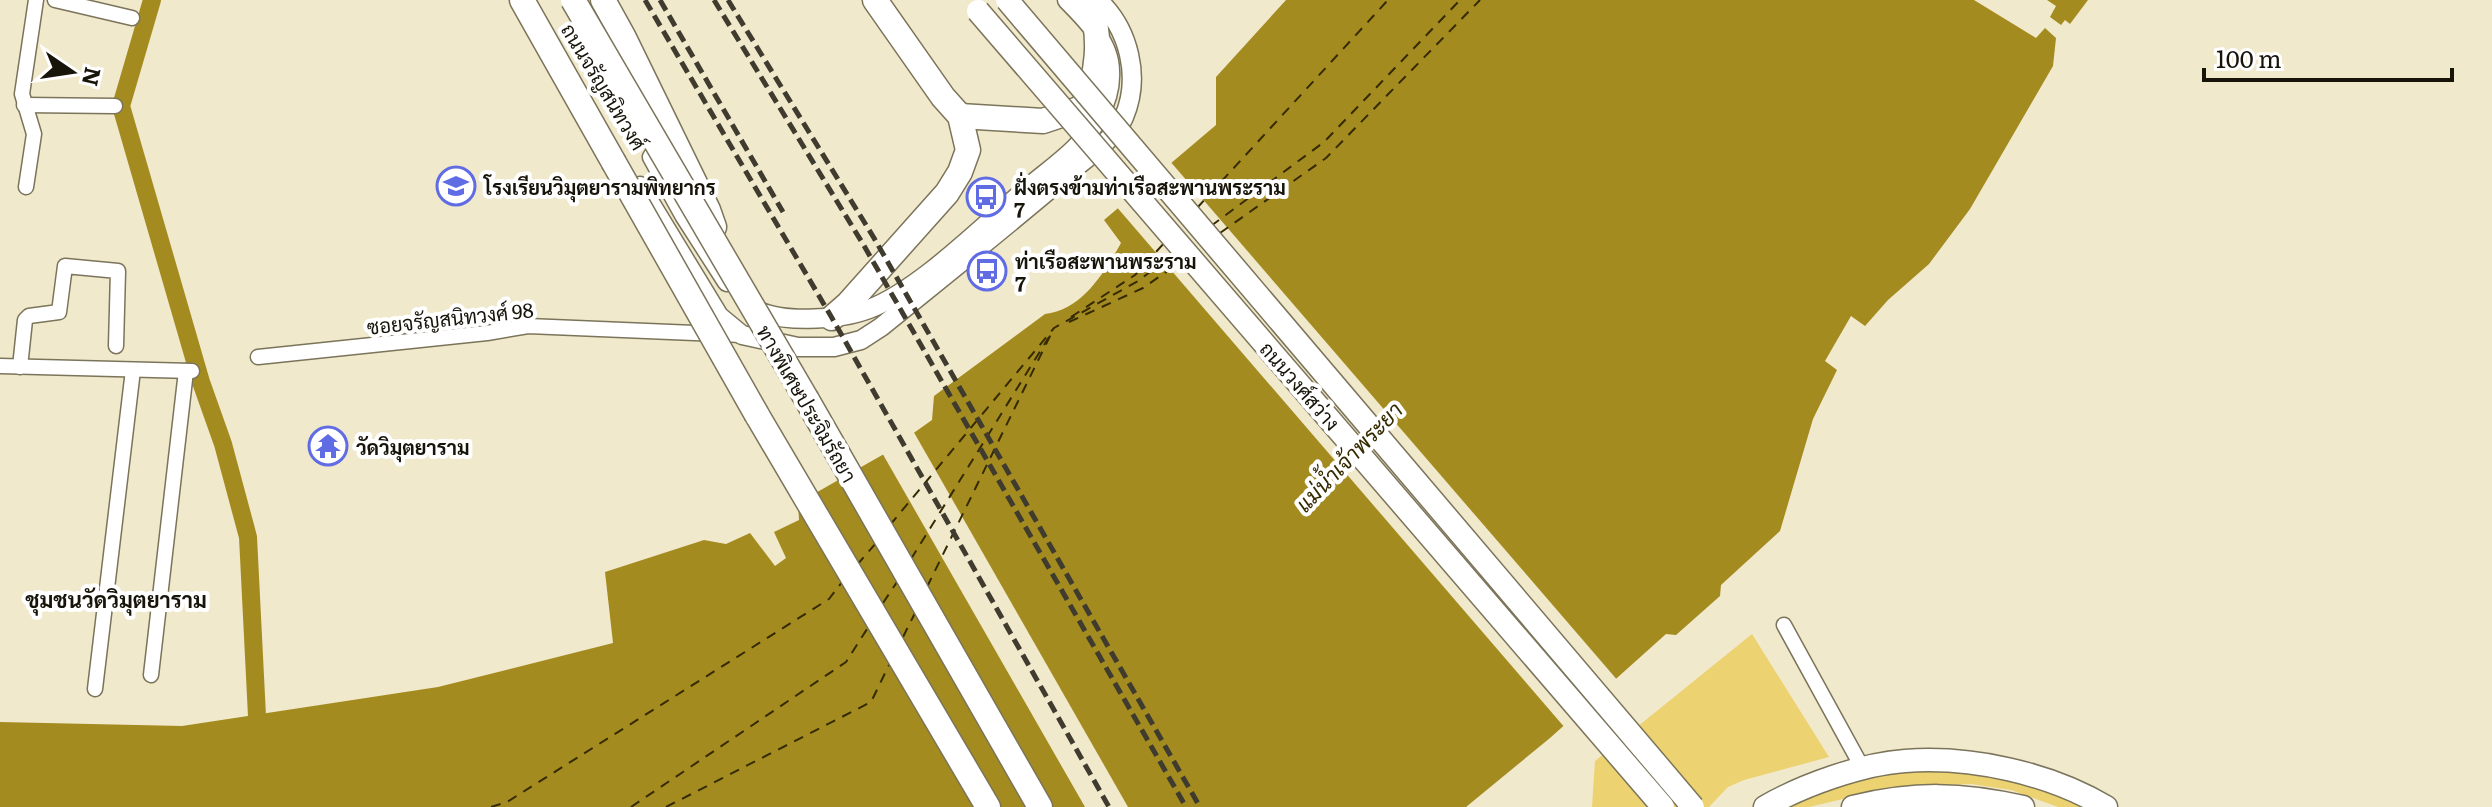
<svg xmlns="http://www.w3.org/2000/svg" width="2492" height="807" font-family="Literata,Sarabun,serif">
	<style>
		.green { fill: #ecd270 }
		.water { fill: #a48b20 }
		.pier { fill: #f1e9cc }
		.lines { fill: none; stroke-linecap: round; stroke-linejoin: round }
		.canal { stroke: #a48b20; stroke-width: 18 }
		.ferry { stroke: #352a00; stroke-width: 2; stroke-dasharray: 10 8; stroke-linecap: butt }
		.minor-casing { stroke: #7b745a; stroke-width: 17 }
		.secondary-casing { stroke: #7b745a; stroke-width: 21 }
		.primary-casing { stroke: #7b745a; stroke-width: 25 }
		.motorway-casing { stroke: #7b745a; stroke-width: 27 }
		.minor { stroke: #fff; stroke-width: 14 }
		.secondary { stroke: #fff; stroke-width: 18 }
		.primary { stroke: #fff; stroke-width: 22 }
		.motorway { stroke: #fff; stroke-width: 24 }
		.rail { stroke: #3f3b2e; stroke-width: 5; stroke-dasharray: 12 6; stroke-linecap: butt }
		.primary-bridge-casing { stroke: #7b745a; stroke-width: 25; stroke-linecap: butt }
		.motorway-bridge-casing { stroke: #7b745a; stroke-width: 27; stroke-linecap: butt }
		.primary-bridge { stroke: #fff; stroke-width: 22 }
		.motorway-bridge { stroke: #fff; stroke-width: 24 }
		.labels { text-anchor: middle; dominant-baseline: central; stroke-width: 8; stroke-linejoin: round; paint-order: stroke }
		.street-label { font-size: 20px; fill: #17140a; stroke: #fff }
		.poi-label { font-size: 20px; font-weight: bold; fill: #17140a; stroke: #fff; text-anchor: start }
		.water-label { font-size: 22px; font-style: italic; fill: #352a00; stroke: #fff }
		.neighbourhood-label { font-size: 22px; font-weight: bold; fill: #17140a; stroke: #fff }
	</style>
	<rect width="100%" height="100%" fill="#f1e9cc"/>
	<!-- green -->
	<g class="green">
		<path d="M1752,634L1829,757L1744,780L1728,787L1709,807H1592L1595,761Z"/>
		<path d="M1927,768L2021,780L2086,807H2058L2011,790L1971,784L1894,787L1809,807H1789L1845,784L1891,770Z"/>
	</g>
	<!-- water -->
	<g class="water">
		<path d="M1286,0H1974L2036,38L2045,28L2056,38L2053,66L1970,209L1929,264L1888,300L1865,326L1851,316L1825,361L1837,370L1813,419L1780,531L1721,585L1720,596L1676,635L1666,634L1550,738L1466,807H0V722L182,726L438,687L613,643L605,572L704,540L726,544L750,533L775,566L786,558L774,532L799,520L798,503L884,454L932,420L934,396L1045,314C1082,310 1104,273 1121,243L1104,220L1216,125V77Z"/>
		<path d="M2047,0H2088L2070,24L2065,20L2061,25L2050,17L2056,6Z"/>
	</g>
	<!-- pier -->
	<g class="pier">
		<path d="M1169,160L1619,682L1566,729L1115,205Z"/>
		<path d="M912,429L1128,807H1085L881,451Z"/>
	</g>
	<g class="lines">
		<!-- canal -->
		<path class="canal" d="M152,0L121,106L201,382L223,444L248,537L258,736"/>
		<!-- ferry -->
		<g class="ferry">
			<path d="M1197,208L1388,0"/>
			<path d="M1211,226L1324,142L1460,0"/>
			<path d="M1220,233L1326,158L1480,0"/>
			<path d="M1071,317L1135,275L1165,242"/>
			<path d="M1069,322L1143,288L1179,263"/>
			<path d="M890,525L1054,328L1138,281L1174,254"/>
			<path d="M911,559L1049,337"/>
			<path d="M857,565L876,543"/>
			<path d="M927,587L1051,334"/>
			<path d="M883,603L897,582"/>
			<path d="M903,637L916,611"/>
			<path d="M491,807L507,802L829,599L842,582"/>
			<path d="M631,807L846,662L869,626"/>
			<path d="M666,807L871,702L889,665"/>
		</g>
		<!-- minor casing -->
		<g class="minor-casing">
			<g id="minor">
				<path d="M55,0L132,18"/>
				<path d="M24,105L115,106"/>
				<path d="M26,187L34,134L22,94L36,0"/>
				<path d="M258,357L487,333L528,326L742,335"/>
				<path d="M0,366L192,371"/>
				<path d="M20,367L25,320L29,316L59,312L65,266L118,271L116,346"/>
				<path d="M1784,625L1863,769"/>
				<path d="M151,675L186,371"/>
				<path d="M95,689L133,370"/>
			</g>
		</g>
		<!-- secondary casing -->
		<g class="secondary-casing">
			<g id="secondary">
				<path d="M652,157L684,215L727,282"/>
				<path d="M640,186L719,316L742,335L798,347H834L861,340L881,327C944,276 1007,226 1069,173C1086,158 1115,139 1124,117C1141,77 1129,29 1098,0"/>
				<path d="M750,306C776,325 840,320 869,309C918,291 983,226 1024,191C1048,170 1083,148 1098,118C1105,105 1111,87 1110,71C1110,43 1086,19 1067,0"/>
			</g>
		</g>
		<!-- primary casing -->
		<g class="primary-casing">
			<g id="primary">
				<path d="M1765,807C1803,785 1862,764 1905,761C1971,756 2049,773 2106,807"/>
				<path d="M1853,807C1914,792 1962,793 2023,807"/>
			</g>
		</g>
		<!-- motorway casing -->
		<g class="motorway-casing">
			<g id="motorway">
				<path d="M522,0L613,161"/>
				<path d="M603,0L623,36L708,210L714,227"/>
				<path d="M960,116L1043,121L1082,108C1099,76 1102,35 1089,0"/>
				<path d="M832,318L848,304L947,193L960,172L968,150L960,116L943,97L875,0"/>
				<path d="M807,400L1040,807"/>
				<path d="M757,415L988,807"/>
			</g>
		</g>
		<!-- minor -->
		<use href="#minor" class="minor"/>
		<!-- secondary -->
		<use href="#secondary" class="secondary"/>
		<!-- primary -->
		<use href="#primary" class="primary"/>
		<!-- motorway -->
		<use href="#motorway" class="motorway"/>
		<!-- rail -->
		<g class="rail">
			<path d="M645,0L832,318L1109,807"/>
			<path d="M660,0L783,212"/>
			<path d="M714,0L863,244L1186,807"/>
			<path d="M728,0L874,238L1200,807"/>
		</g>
		<!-- primary-bridge casing -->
		<g class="primary-bridge-casing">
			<g id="primary-bridge">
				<path d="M1007,0L1693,807"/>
				<path d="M978,11L1663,807"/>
			</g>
		</g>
		<!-- motorway-bridge casing -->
		<g class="motorway-bridge-casing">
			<g id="motorway-bridge">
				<path d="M573,0L807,400"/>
				<path d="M613,161L757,415"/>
			</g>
		</g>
		<!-- primary-bridge -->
		<use href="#primary-bridge" class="primary-bridge"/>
		<!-- motorway-bridge -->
		<use href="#motorway-bridge" class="motorway-bridge"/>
	</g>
	<!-- icons -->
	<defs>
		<g id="school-ring" transform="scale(2)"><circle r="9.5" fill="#fff" stroke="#606ce4" stroke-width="1.5"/><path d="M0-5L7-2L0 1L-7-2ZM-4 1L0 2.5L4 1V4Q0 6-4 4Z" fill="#606ce4"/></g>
		<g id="bus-ring" transform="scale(2)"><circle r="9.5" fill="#fff" stroke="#606ce4" stroke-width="1.5"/><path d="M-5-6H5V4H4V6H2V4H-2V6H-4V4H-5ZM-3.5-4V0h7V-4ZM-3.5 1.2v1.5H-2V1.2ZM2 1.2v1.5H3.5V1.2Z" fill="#606ce4"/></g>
		<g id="temple-ring" transform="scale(2)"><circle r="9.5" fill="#fff" stroke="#606ce4" stroke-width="1.5"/><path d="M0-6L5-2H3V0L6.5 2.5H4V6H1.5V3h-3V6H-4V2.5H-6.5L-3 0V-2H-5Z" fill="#606ce4"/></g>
	</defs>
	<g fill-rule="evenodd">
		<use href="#school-ring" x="456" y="186"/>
		<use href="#bus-ring" x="986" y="197"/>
		<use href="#bus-ring" x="987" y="271"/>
		<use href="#temple-ring" x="328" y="446"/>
	</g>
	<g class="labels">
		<!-- street labels -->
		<g class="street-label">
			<text transform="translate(605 86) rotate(59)">ถนนจรัญสนิทวงศ์</text>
			<text transform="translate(450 317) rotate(-6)">ซอยจรัญสนิทวงศ์ 98</text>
			<text transform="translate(1301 385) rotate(49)">ถนนวงศ์สว่าง</text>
			<text transform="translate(808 403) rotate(60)">ทางพิเศษประจิมรัถยา</text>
		</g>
		<!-- poi labels -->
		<g class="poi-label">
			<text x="484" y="186">โรงเรียนวิมุตยารามพิทยากร</text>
			<text x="1014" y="186">ฝั่งตรงข้ามท่าเรือสะพานพระราม<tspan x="1014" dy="23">7</tspan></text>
			<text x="1015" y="260">ท่าเรือสะพานพระราม<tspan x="1015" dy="23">7</tspan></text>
			<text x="356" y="446">วัดวิมุตยาราม</text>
		</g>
		<!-- water labels -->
		<g class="water-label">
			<text transform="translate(1348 456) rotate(-46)">แม่น้ำเจ้าพระยา</text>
		</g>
		<!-- neighbourhood labels -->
		<g class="neighbourhood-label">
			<text x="116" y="598">ชุมชนวัดวิมุตยาราม</text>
		</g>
	</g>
	<!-- north arrow -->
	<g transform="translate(72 72) rotate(103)" stroke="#ffffff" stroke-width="6" paint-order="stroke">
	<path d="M0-6L14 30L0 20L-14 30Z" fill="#17140a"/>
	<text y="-12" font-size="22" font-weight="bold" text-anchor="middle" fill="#17140a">N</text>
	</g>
	<!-- scale -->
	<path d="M2204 68v12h248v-12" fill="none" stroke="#17140a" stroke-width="4"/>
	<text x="2216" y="68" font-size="24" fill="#17140a" stroke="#ffffff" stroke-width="6" paint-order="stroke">100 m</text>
</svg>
